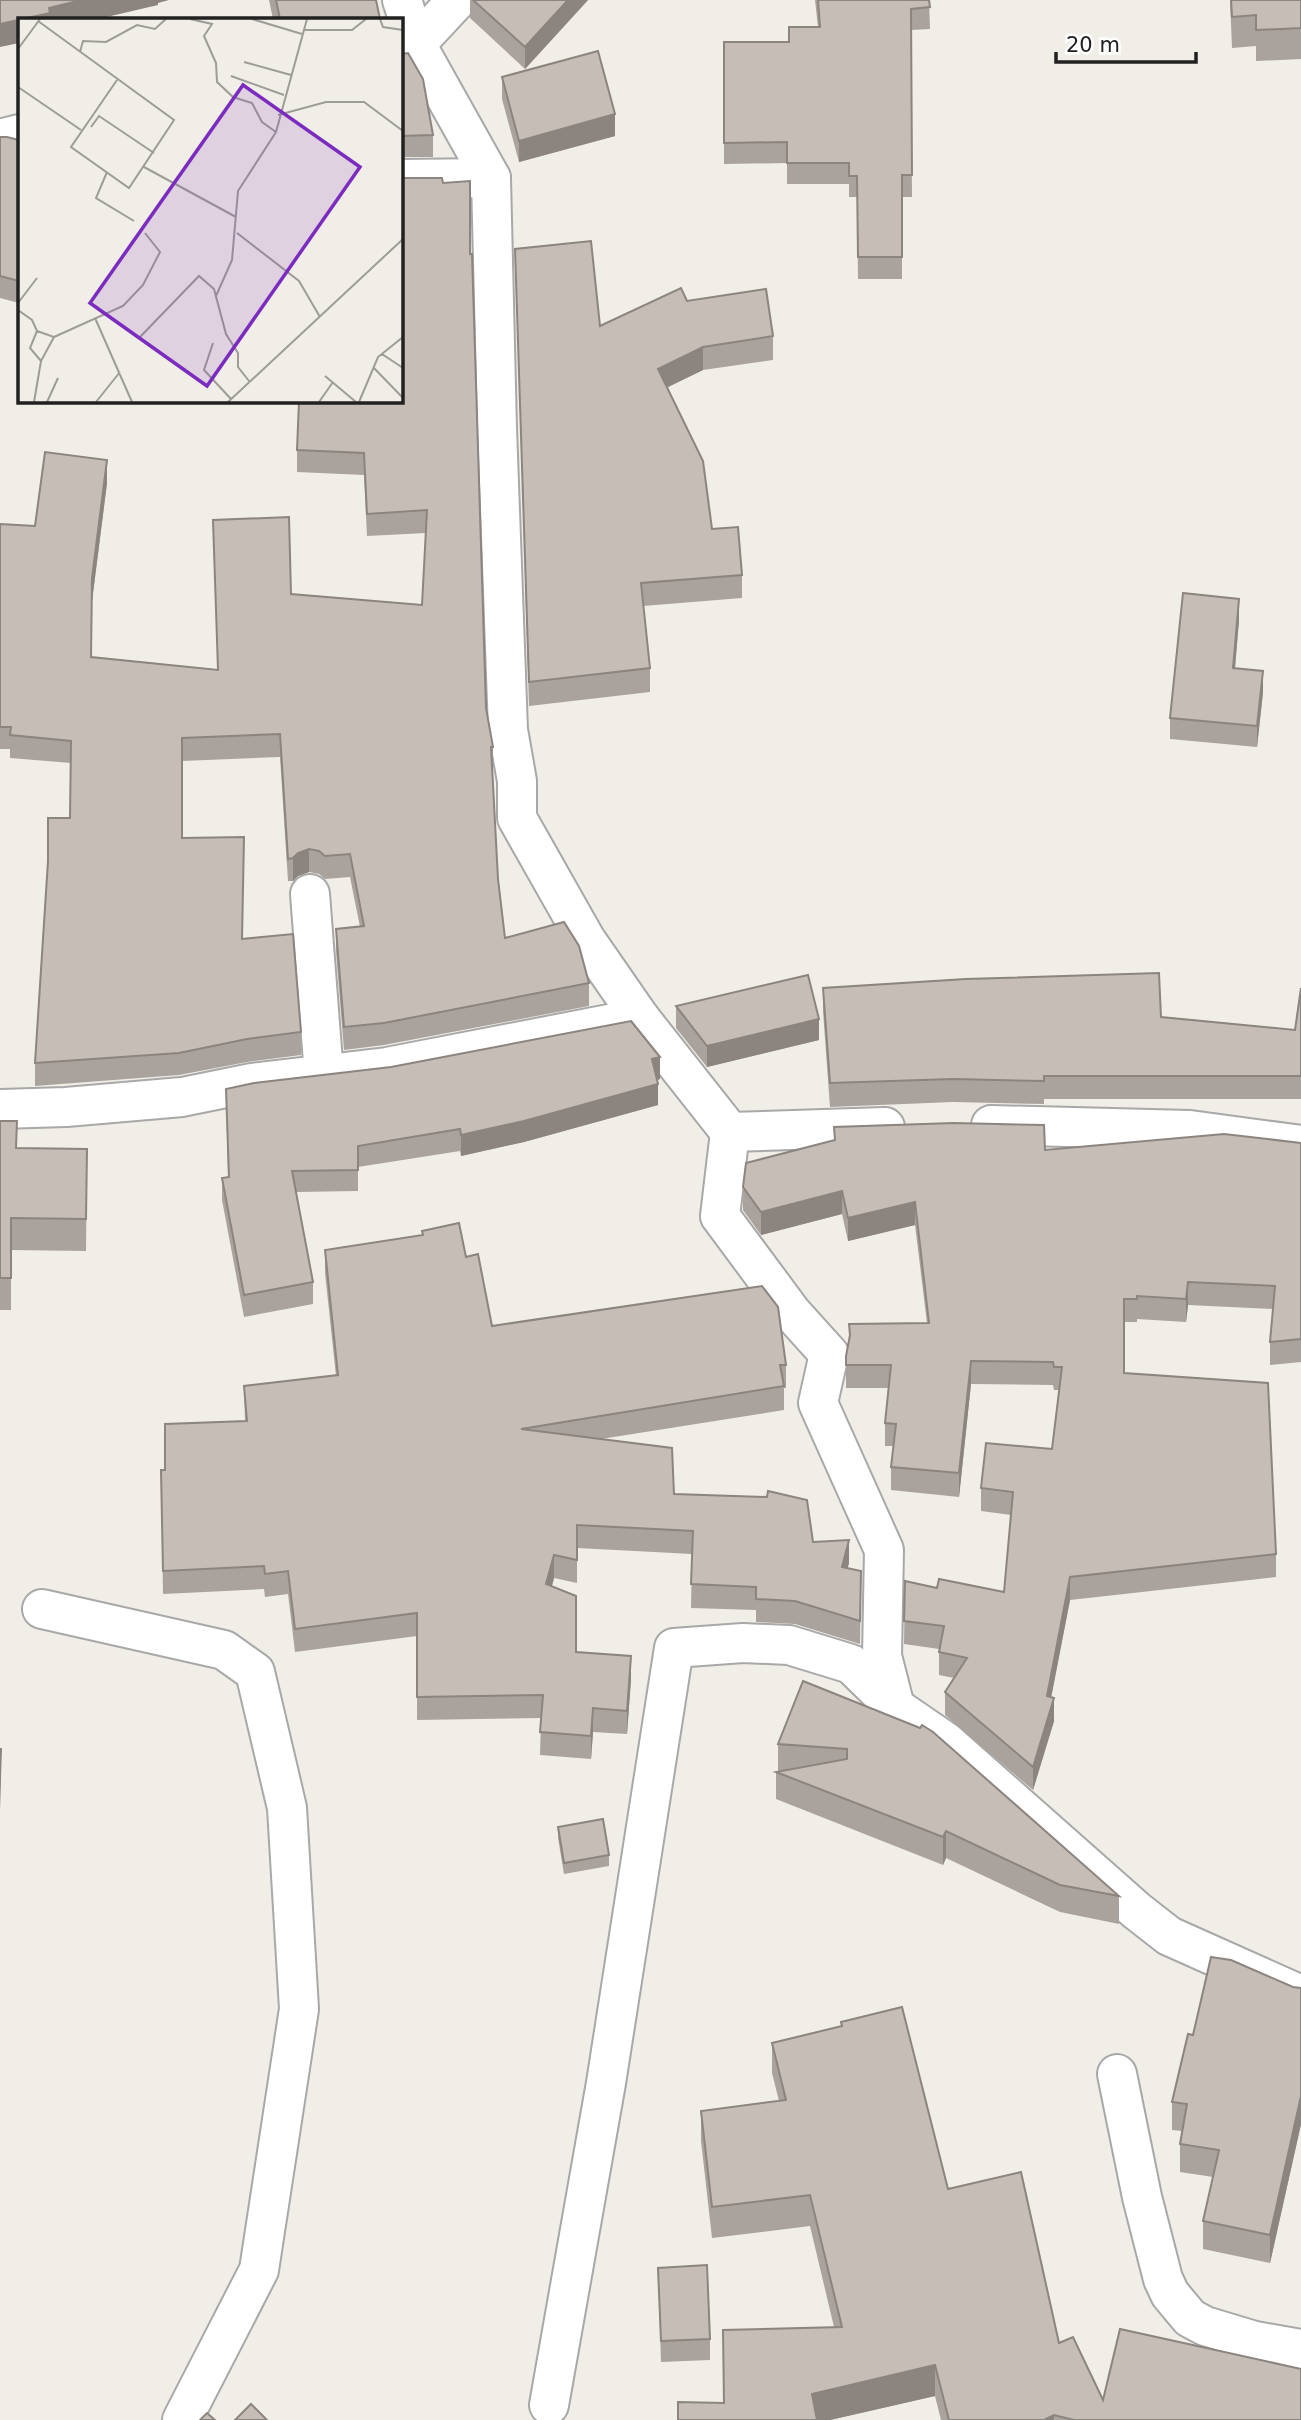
<svg xmlns="http://www.w3.org/2000/svg" width="1301" height="2420" font-family="'DejaVu Sans',sans-serif">
	<style>
		.lines { fill: none; stroke-linecap: round; stroke-linejoin: round }
		.minor-casing { stroke: #a8a8a8; stroke-width: 42 }
		.minor { stroke: #fff; stroke-width: 38 }
		.wall { fill: #aaa39d }
		.shaded-wall { fill: #8b847f }
		.building { fill: #c6bdb6; stroke: #8b847f; stroke-width: 2 }
		.inset-road { fill: none; stroke: #9e9c98; stroke-width: 2 }
		.view { fill: #7b2cbf; fill-opacity: 0.15; stroke: #7b2cbf; stroke-width: 3.5 }
		.inset-edge { fill: none; stroke: #212121; stroke-width: 3.5 }
	</style>
	<rect width="100%" height="100%" fill="#f1eee7"/>
	<g class="lines">
		<!-- minor casing -->
		<g class="minor-casing">
			<g id="minor">
				<path d="M402,0L416,44L491,178L497,428L508,730L517,781V818L586,940L640,1018L730,1132L720,1216L792,1313L829,1354L818,1403L884,1550L882,1656L895,1707"/>
				<path d="M416,44L457,0"/>
				<path d="M0,139L19,134"/>
				<path d="M401,179L491,178"/>
				<path d="M310,894L324,1075"/>
				<path d="M0,1109L66,1107L182,1097L251,1083L387,1067L640,1018"/>
				<path d="M991,1125L1190,1130L1301,1145"/>
				<path d="M730,1132L885,1127"/>
				<path d="M42,1609L224,1650L255,1672L287,1808L299,2009L259,2270L182,2420"/>
				<path d="M1117,2074L1142,2197L1163,2279L1170,2294L1190,2318L1205,2326L1255,2341L1301,2349"/>
				<path d="M549,2405L606,2083L674,1648L743,1643L789,1645L851,1664L895,1707L946,1742L1137,1911L1169,1936L1301,1995"/>
			</g>
		</g>
		<!-- minor -->
		<use href="#minor" class="minor"/>
	</g>
	<!-- wall -->
	<g class="wall">
		<path d="M269,0H376L380,19H273Z"/>
		<path d="M470,0H588L525,69L470,18Z"/>
		<path d="M815,0H929L930,29L911,30L912,197H902V279H858L857,197H849V184H787V163L724,164V42H789L818,27Z"/>
		<path d="M1230,0H1301V59L1256,61V46L1232,48Z"/>
		<path d="M401,54L433,135V157H401Z"/>
		<path d="M502,77L615,136L519,162L502,99Z"/>
		<path d="M0,137L19,140V303L0,298Z"/>
		<path d="M443,183L470,254L486,708L493,747V770H492L498,879L505,938L589,983V1006L384,1045L344,1050L336,952V929L360,927L350,877L325,879L319,874L309,872L298,876L293,881H288L280,757L182,761V838L243,939L301,1032V1055L247,1062L179,1075L35,1086V1063L70,818L71,763L10,758V749H0V524L35,526L107,483L92,601L91,657L218,670L213,520L291,594L422,605L426,533L367,536L364,475L297,472V450Z"/>
		<path d="M515,249L600,326L687,301L773,336V360L703,370L667,387L712,529L742,575V598L643,606L650,668V692L529,706Z"/>
		<path d="M1239,620L1235,669L1263,692L1257,747L1170,739V718Z"/>
		<path d="M823,988L1161,1017L1295,1030L1301,988V1099H1044V1104L953,1102L830,1107L823,1011Z"/>
		<path d="M676,1006L819,1040L707,1067L676,1028Z"/>
		<path d="M657,1079L658,1105L524,1142L461,1156L460,1151L358,1167V1191L296,1192L313,1282V1304L244,1317L222,1200V1178L228,1177L226,1089L660,1079Z"/>
		<path d="M0,1121L17,1148L87,1149L86,1251L11,1250V1310H0Z"/>
		<path d="M834,1127L1045,1150L1301,1143V1362L1270,1365V1342L1273,1309L1188,1305L1186,1322L1137,1319V1322H1124V1373L1276,1554V1577L1070,1600L1051,1697L1054,1721L1033,1790L945,1715V1692L954,1678L939,1675V1649L904,1644L905,1581L937,1588L1004,1592L1011,1515L981,1511V1488L1052,1449L1059,1390H1054L1053,1385L971,1384L959,1497L891,1490V1467L893,1446H885V1423L889,1388H846V1356L849,1340V1324L927,1323L915,1225L848,1241L842,1214L761,1235L743,1210V1187L834,1140Z"/>
		<path d="M422,1231L466,1257L492,1326L786,1365V1388H784V1410L601,1439L674,1494L813,1542L849,1563L847,1568L861,1571L860,1644L795,1624L756,1622V1610L691,1608L692,1554L577,1548V1583L554,1578L552,1586L576,1652L631,1679L627,1734L593,1732L591,1759L540,1755L541,1718L417,1720V1636L295,1652L288,1594L265,1597L264,1589L163,1594L161,1470H165L245,1421L244,1386L336,1376L325,1273V1250L422,1236Z"/>
		<path d="M803,1681L1119,1896V1924L1060,1912L946,1858L943,1865L776,1799V1772L778,1771V1744Z"/>
		<path d="M558,1827L609,1855V1866L564,1874L558,1838Z"/>
		<path d="M1293,1987L1301,1988V2124L1270,2263L1203,2249V2221L1213,2177L1180,2172V2144L1182,2131L1172,2130V2102L1193,2035Z"/>
		<path d="M841,2022L948,2189L1059,2343L1103,2400L1301,2420H941L935,2396L830,2420H678L724,2403L834,2327L810,2226L712,2238L701,2141V2111L779,2101L772,2073V2043L841,2026Z"/>
		<path d="M658,2268L710,2339V2360L661,2362Z"/>
	</g>
	<!-- shaded-wall -->
	<g class="shaded-wall">
		<path d="M82,0H169L158,3V5L98,19H22L49,8Z"/>
		<path d="M568,0H588L525,69V47Z"/>
		<path d="M19,20V43L0,47V24Z"/>
		<path d="M615,114V136L519,162V141Z"/>
		<path d="M703,347V370L658,392V369Z"/>
		<path d="M107,460V483L92,601V578Z"/>
		<path d="M1239,599V620L1233,690V668Z"/>
		<path d="M1263,671V692L1257,747V726Z"/>
		<path d="M309,849V872L298,876L293,881V858L298,853Z"/>
		<path d="M819,1019V1040L707,1067V1046Z"/>
		<path d="M660,1057V1079L652,1081V1059Z"/>
		<path d="M658,1084V1105L524,1142L461,1156V1135Z"/>
		<path d="M842,1191V1214L761,1235V1212Z"/>
		<path d="M915,1202V1225L848,1241V1218Z"/>
		<path d="M1188,1282V1305L1186,1322V1299Z"/>
		<path d="M971,1361V1384L959,1497V1473Z"/>
		<path d="M849,1540V1563L842,1590V1567Z"/>
		<path d="M554,1555V1578L546,1607V1584Z"/>
		<path d="M1070,1577V1600L1047,1719V1696Z"/>
		<path d="M631,1656V1679L627,1734V1711Z"/>
		<path d="M1054,1698V1721L1033,1790V1767Z"/>
		<path d="M593,1708V1732L591,1759V1736Z"/>
		<path d="M1,1749V1781L0,1810V1778Z"/>
		<path d="M946,1831V1858L943,1865V1837Z"/>
		<path d="M1301,2096V2124L1270,2263V2235Z"/>
		<path d="M935,2365V2396L830,2420H812V2394Z"/>
		<path d="M1054,2415V2420H1044Z"/>
	</g>
	<!-- building -->
	<g class="building">
		<path d="M0,0H82L49,8L50,13L0,24Z"/>
		<path d="M276,0H376L380,19H280Z"/>
		<path d="M473,0H568L525,47Z"/>
		<path d="M818,0H929L930,7L911,9L912,175H902V257H858L857,176H849V163H787V142L724,143V42H789V27H820Z"/>
		<path d="M1231,0H1301V28L1256,30V15L1232,17Z"/>
		<path d="M598,51L615,114L519,141L502,77Z"/>
		<path d="M408,53L423,79L433,135L401,136V54Z"/>
		<path d="M0,137H7L19,140V281L0,276Z"/>
		<path d="M401,178H442L443,183L470,181V254H472L486,708L493,747H491L498,879L505,938L564,922L579,946L589,983L384,1023L344,1027L336,929L364,926L350,854L325,856L319,851L309,849L298,853L293,858L288,859L280,734L182,738V838L244,837L242,939L293,934L301,1032L247,1039L179,1053L35,1063L48,861V818H70L71,741L10,735L11,727H0V524L35,526L45,452L107,460L92,578L91,657L218,670L213,520L289,517L291,594L422,605L427,510L367,514L364,453L297,450L299,401H401Z"/>
		<path d="M591,241L600,326L681,288L687,301L766,289L773,336L703,347L658,369L703,461L712,529L738,527L742,575L641,583L650,668L529,682L515,249Z"/>
		<path d="M1183,593L1239,599L1233,668L1263,671L1257,726L1170,718Z"/>
		<path d="M1159,973L1161,1017L1295,1030L1301,988V1076H1044V1081L953,1079L830,1083L823,988L966,979Z"/>
		<path d="M808,975L819,1019L707,1046L676,1006Z"/>
		<path d="M631,1021L660,1057L652,1059L658,1084L524,1121L461,1135L460,1129L358,1146V1170L292,1171L313,1282L244,1295L222,1178L229,1177L226,1089L254,1083L391,1067Z"/>
		<path d="M0,1121H17L16,1148L87,1149L86,1219L11,1218V1278H0Z"/>
		<path d="M954,1123L1044,1125L1045,1150L1224,1134L1301,1143V1339L1270,1342L1275,1286L1188,1282L1186,1299L1137,1296V1299H1124V1373L1268,1383L1276,1554L1070,1577L1047,1696L1054,1698L1033,1767L945,1692L967,1658L939,1652L944,1626L904,1621L905,1581L937,1588L939,1579L1004,1592L1013,1492L981,1488L986,1443L1052,1449L1062,1367H1054L1053,1362L971,1361L959,1473L891,1467L896,1424L885,1423L891,1365H846V1356L850,1335L849,1324L929,1323L915,1202L848,1218L842,1191L761,1212L743,1187L746,1163L835,1140L834,1127Z"/>
		<path d="M459,1223L466,1257L478,1254L492,1326L762,1286L778,1307L786,1365H780L784,1386L521,1429L672,1448L674,1494L767,1497L768,1491L807,1500L813,1542L849,1540L842,1567L861,1571L860,1621L795,1601L756,1599V1587L691,1584L693,1531L577,1525V1560L554,1555L546,1584L576,1596V1652L631,1656L627,1711L593,1708L591,1736L540,1732L543,1695L417,1697V1613L295,1629L288,1571L265,1574L264,1566L163,1571L161,1470H165V1424L247,1421L244,1386L338,1375L325,1250L423,1235L422,1231Z"/>
		<path d="M803,1681L920,1728L922,1725L933,1732L1119,1896L1060,1885L946,1831L943,1837L776,1772L847,1759V1749L778,1744Z"/>
		<path d="M0,1749H1L0,1778Z"/>
		<path d="M603,1819L609,1855L564,1863L558,1827Z"/>
		<path d="M1211,1957L1231,1960L1293,1987L1301,1988V2096L1270,2235L1203,2221L1219,2150L1180,2144L1187,2104L1172,2102L1188,2034L1193,2035Z"/>
		<path d="M902,2007L948,2189L1021,2172L1059,2343L1073,2337L1103,2400L1120,2329L1301,2369V2420H1074L1054,2415L1044,2420H949L935,2365L812,2394L817,2420H678V2402L724,2403L723,2330L842,2327L810,2195L712,2207L701,2111L786,2100L772,2043L842,2026L841,2022Z"/>
		<path d="M707,2265L710,2339L661,2341L658,2268Z"/>
		<path d="M251,2404L267,2420H235Z"/>
		<path d="M207,2413L215,2420H200Z"/>
	</g>
	<!-- overview -->
	<g transform="translate(18 18)">
		<rect width="385" height="385" fill="#f1eee7"/>
		<path class="inset-road" d="M172,1L194,6L186,18L198,45L199,64L215,79L234,85L244,104L258,114M234,1L284,16M362,1L365,9L385,12M20,3L156,102L111,170L53,129L99,62M285,12H334L348,1M0,31L22,1M62,34L65,23L88,24L119,7L137,11L148,1M226,44L273,57M213,58L266,77M0,69L63,112M260,97L308,84H346L385,113M73,109L81,98L136,135M126,149L218,199M89,154L78,180L116,203M219,215L281,263L302,299M198,278L214,242L220,173L258,114L289,1M0,285L19,260M0,292L14,302L19,313L36,319L23,343L16,384M77,300L114,384M19,313L12,330L23,343M36,319L105,288L125,267L142,234L127,215M122,319L181,258L196,271L208,316L220,335V349L231,363M195,325L186,352L213,381M364,336L385,350M355,349L385,380M307,358L338,384M29,384L40,360M78,384L102,354M210,384L385,221M301,384L315,364M341,384L360,339L385,319"/>
		<path class="view" d="M225,67L342,149L189,368L72,285Z"/>
		<rect width="385" height="385" class="inset-edge"/>
	</g>
	<!-- scale -->
	<path d="M1056 52v10h140v-10" fill="none" stroke="#212121" stroke-width="3.5"/>
	<text x="1066" y="52" font-size="21" fill="#212121" stroke="#ffffff" stroke-width="5" paint-order="stroke">20 m</text>
</svg>
